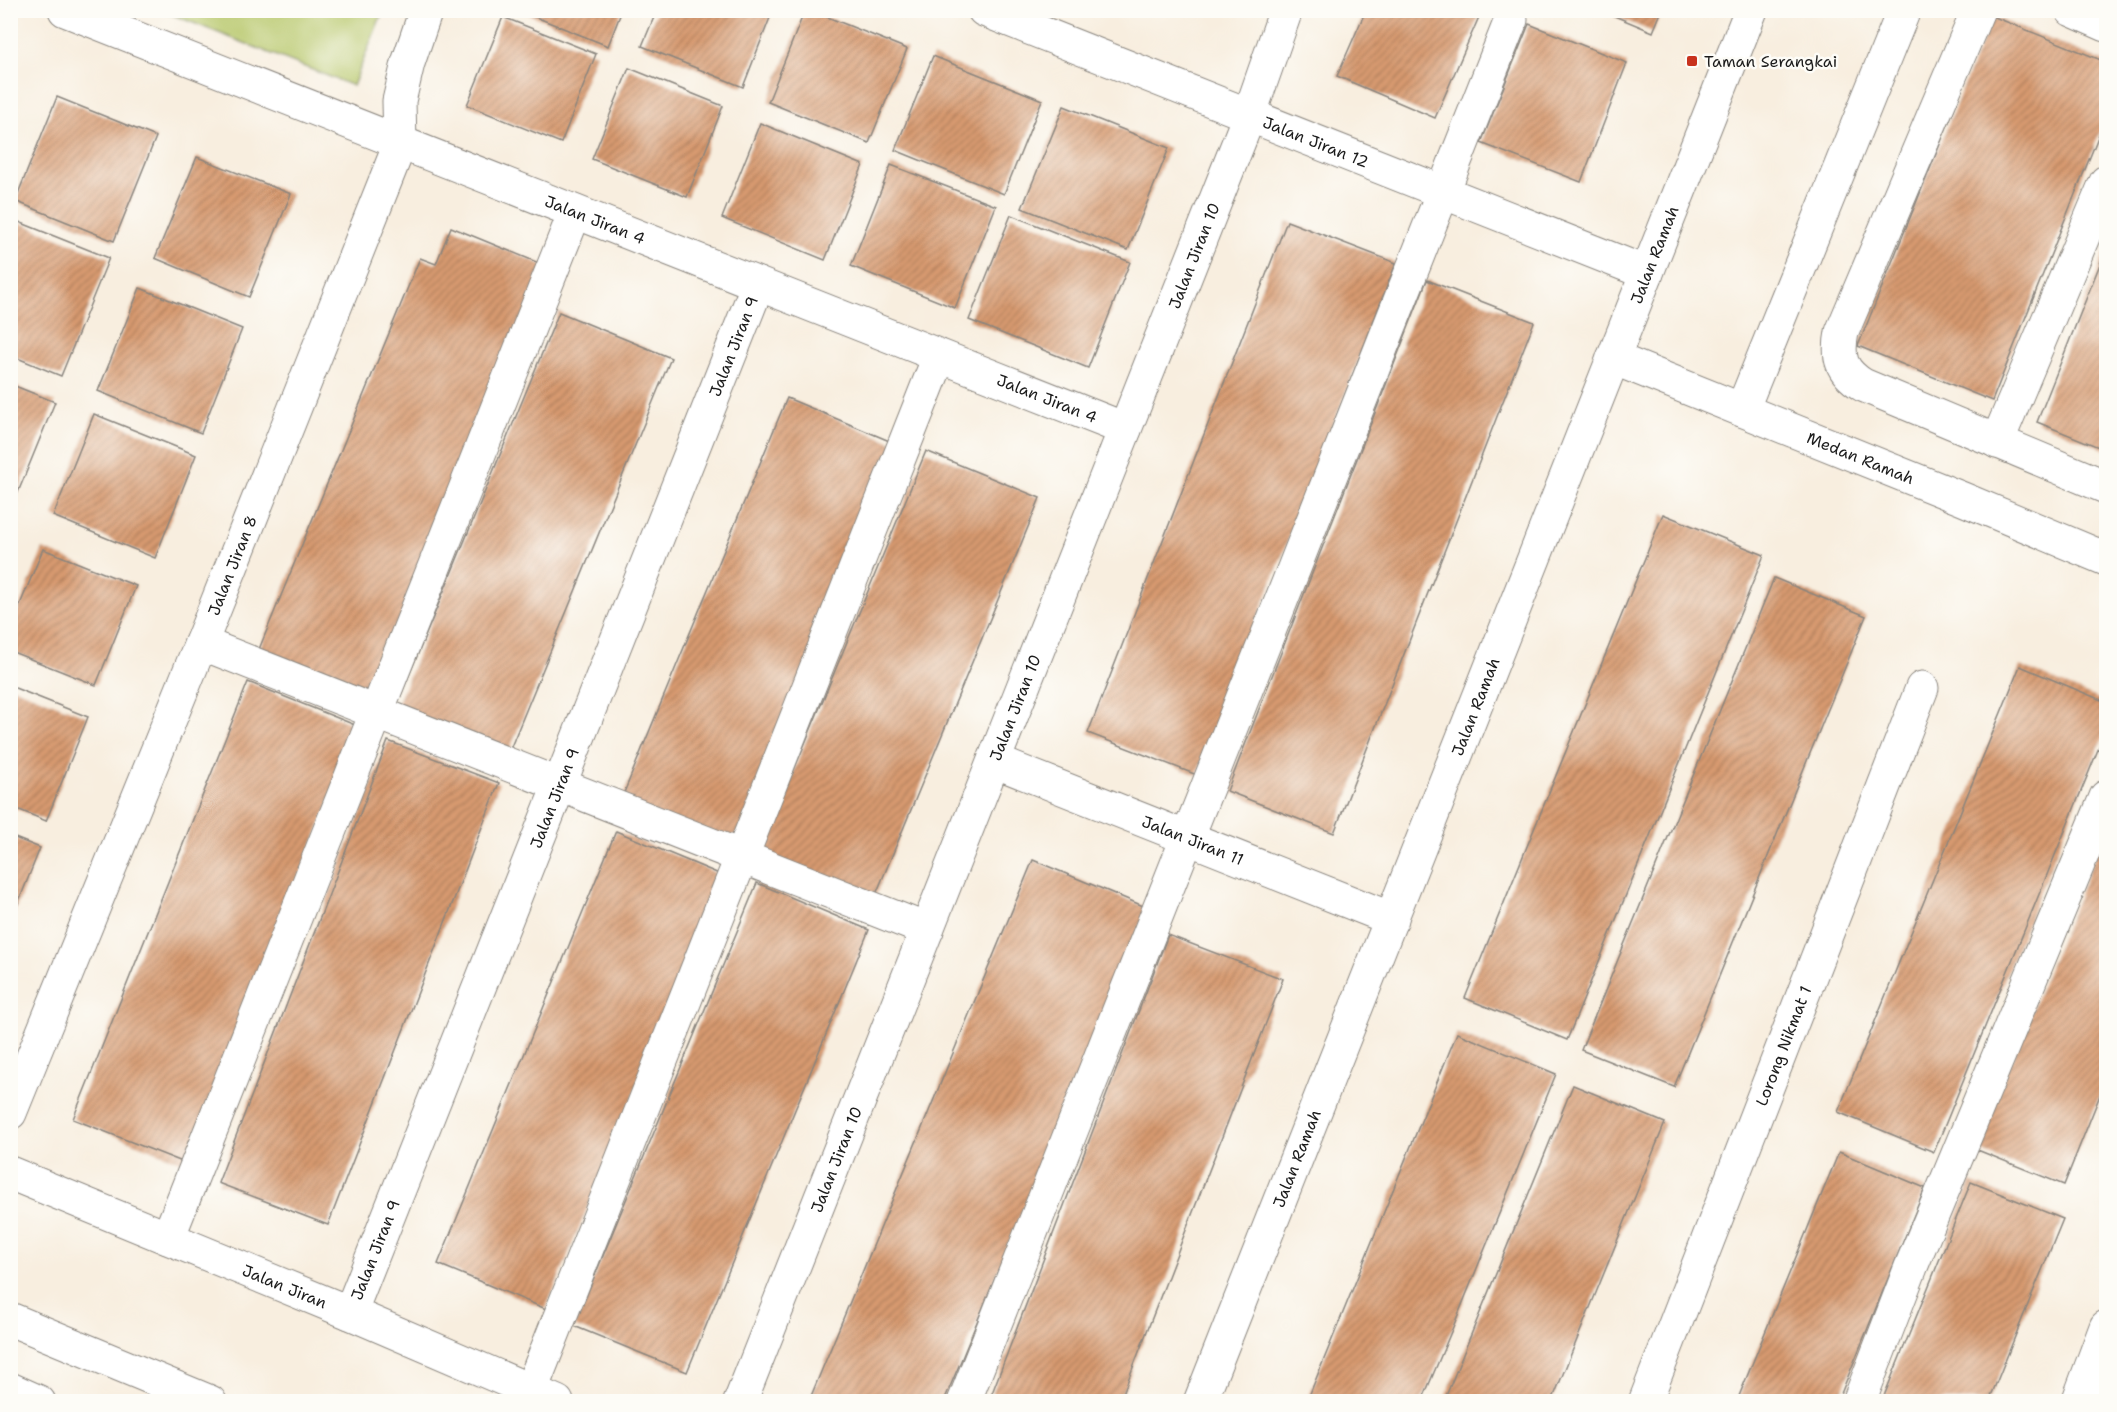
<svg xmlns="http://www.w3.org/2000/svg" width="2117" height="1412" font-family="'Shantell Sans',sans-serif">
	<style>
		.green { fill: #b7c76a; stroke: #6a7243; stroke-width: 1.5 }
		.building { fill: url(#building-hatch) }
		.lines { fill: none; stroke-linecap: round; stroke-linejoin: round }
		.minor-casing { stroke: #8a857e; stroke-width: 35 }
		.major-casing { stroke: #8a857e; stroke-width: 35 }
		.minor { stroke: #fff; stroke-width: 33 }
		.major { stroke: #fff; stroke-width: 33 }
		.poi-dot { fill: #c8321e; stroke: #fdfcf7; stroke-width: 2 }
		.labels { text-anchor: middle; dominant-baseline: central; stroke-width: 5; stroke-linejoin: round; paint-order: stroke }
		.poi-label { font-size: 16px; fill: #1c1c1c; stroke: #fdfcf7; text-anchor: start }
		.street-label { font-size: 16px; fill: #1c1c1c; stroke: #fdfcf7 }
	</style>
	<defs>
		<pattern id="building-hatch" width="6" height="6" patternUnits="userSpaceOnUse" patternTransform="scale(1.5)"><rect width="6" height="6" fill="#d79a70"/><path d="M-1 1l2-2M0 6l6-6M5 7l2-2" fill="none" stroke="#ae7d5b"/></pattern>
	</defs>
	<rect width="100%" height="100%" fill="#fdfcf7"/>
	<filter id="ink" filterUnits="userSpaceOnUse"><feTurbulence type="fractalNoise" baseFrequency=".0167" numOctaves="2"/><feDisplacementMap in="SourceGraphic" scale="12" xChannelSelector="R" yChannelSelector="G"/><feConvolveMatrix kernelMatrix="1 2 1 2 8 2 1 2 1" color-interpolation-filters="sRGB"/></filter>
	<filter id="wash" filterUnits="userSpaceOnUse"><feTurbulence type="fractalNoise" baseFrequency=".008" numOctaves="4" result="noise"/><feDisplacementMap in="SourceGraphic" scale="24" xChannelSelector="R" yChannelSelector="G"/><feGaussianBlur stdDeviation="1.35" result="paint"/><feColorMatrix in="noise" values="0 0 0 0 0 0 0 0 0 0 0 0 0 0 0 0 0 1.4 0 .05"/><feComposite in="paint" operator="in"/></filter>
	<g filter="url(#wash)">
		<rect width="100%" height="100%" fill="#f8eedf"/>
		<!-- green -->
		<path class="green" d="M163,11H383L353,86Z"/>
		<g id="blocks">
			<!-- building -->
			<g class="building">
				<path d="M518,10H622L608,46Z"/>
				<path d="M657,10H773L743,87L642,46Z"/>
				<path d="M805,10H810L907,49L869,143L768,102Z"/>
				<path d="M1366,10H1482L1435,118L1337,76Z"/>
				<path d="M1600,10H1662L1653,32Z"/>
				<path d="M1992,16L2106,62V117L1992,401L1858,346Z"/>
				<path d="M503,17L596,54L561,143L467,105Z"/>
				<path d="M1529,24L1627,63L1581,182L1481,143Z"/>
				<path d="M933,56L1042,100L1004,194L895,150Z"/>
				<path d="M629,68L723,106L687,197L592,159Z"/>
				<path d="M57,97L156,137L114,241L15,201Z"/>
				<path d="M1064,106L1169,148L1128,250L1022,208Z"/>
				<path d="M760,123L863,165L825,260L722,218Z"/>
				<path d="M197,157L291,194L249,297L155,258Z"/>
				<path d="M891,165L996,206L955,308L851,266Z"/>
				<path d="M1011,215L1130,262L1088,368L969,320Z"/>
				<path d="M14,220L109,258L61,376L10,355V228Z"/>
				<path d="M1287,221L1396,263L1197,775L1088,733Z"/>
				<path d="M451,227L546,266L366,704L255,659L420,258L436,264Z"/>
				<path d="M2106,249V450L2037,422Z"/>
				<path d="M1427,280L1534,322L1334,833L1227,791Z"/>
				<path d="M140,288L242,329L201,433L98,391Z"/>
				<path d="M559,312L671,358L506,759L394,712Z"/>
				<path d="M10,384L55,402L12,507L10,506Z"/>
				<path d="M787,398L899,445L734,846L621,800Z"/>
				<path d="M94,414L196,455L155,558L53,516Z"/>
				<path d="M926,451L1040,498L872,904L758,857Z"/>
				<path d="M1663,514L1764,555L1567,1040L1465,998Z"/>
				<path d="M43,549L136,586L96,685L10,651V629Z"/>
				<path d="M1774,578L1866,616L1674,1087L1581,1050Z"/>
				<path d="M2020,666L2106,702V730L1934,1152L1838,1112Z"/>
				<path d="M248,682L360,727L185,1163L73,1119Z"/>
				<path d="M10,686L88,717L46,821L10,806Z"/>
				<path d="M388,741L499,783L328,1225L218,1183Z"/>
				<path d="M2106,828V1080L2064,1185L1975,1149Z"/>
				<path d="M616,831L724,876L546,1309L438,1264Z"/>
				<path d="M10,836L40,848L11,921H10Z"/>
				<path d="M1033,860L1148,908L960,1363L944,1401H809Z"/>
				<path d="M757,883L869,930L687,1372L574,1326Z"/>
				<path d="M1168,935L1283,979L1120,1401H989Z"/>
				<path d="M1457,1033L1556,1074L1453,1327L1422,1401H1307Z"/>
				<path d="M1573,1085L1665,1123L1552,1401H1444Z"/>
				<path d="M1839,1152L1925,1188L1838,1401H1737Z"/>
				<path d="M1971,1182L2063,1219L2033,1292L1989,1401H1882Z"/>
			</g>
		</g>
	</g>
	<g filter="url(#ink)">
		<use href="#blocks" fill-opacity="0" stroke="#8a857e" stroke-width="1.5"/>
		<g class="lines">
			<!-- minor casing -->
			<g class="minor-casing">
				<g id="minor">
					<path id="s1" d="M65,10L1125,429"/>
					<path id="s2" d="M984,10L1647,273"/>
					<path d="M1978,10L1842,332C1837,358 1841,371 1863,385L2106,487"/>
					<path d="M2072,10L2106,25"/>
					<path id="s3" d="M1613,358L1963,499L2106,559"/>
					<path d="M1742,410L1904,10"/>
					<path d="M1997,442L2106,182"/>
					<path d="M201,643L927,930"/>
					<path id="s4" d="M994,761L1392,919"/>
					<path id="s5" d="M10,1113L201,643L400,144L399,101L408,63L426,10"/>
					<path id="s6" d="M10,1173L350,1313L557,1402"/>
					<path d="M168,1238L575,212"/>
					<path id="s7" d="M350,1313L758,284"/>
					<path d="M531,1390L939,357"/>
					<path id="s8" d="M740,1402L1249,116L1286,10"/>
					<path d="M964,1402L1511,20"/>
					<path id="s9" d="M1200,1402L1751,10"/>
					<path id="s10" d="M1645,1402L1922,688"/>
					<path d="M1859,1402L1911,1267L2106,797"/>
					<path d="M2078,1402L2106,1327"/>
				</g>
			</g>
			<!-- major casing -->
			<g class="major-casing">
				<g id="major">
					<path d="M10,1319L210,1402"/>
					<path d="M10,1389L39,1402"/>
				</g>
			</g>
			<!-- minor -->
			<use href="#minor" class="minor"/>
			<!-- major -->
			<use href="#major" class="major"/>
		</g>
	</g>
	<!-- markers -->
	<rect class="poi-dot" x="1686" y="55" width="12" height="12" rx="3"/>
	<g class="labels">
		<!-- poi labels -->
		<g class="poi-label">
			<text x="1704" y="61">Taman Serangkai</text>
		</g>
		<!-- street labels -->
		<g class="street-label">
			<text stroke="none"><textPath href="#s2" startOffset="357">Jalan Jiran 12</textPath></text>
			<text stroke="none"><textPath href="#s1" startOffset="570">Jalan Jiran 4</textPath></text>
			<text stroke="none"><textPath href="#s9" startOffset="1234">Jalan Ramah</textPath></text>
			<text stroke="none"><textPath href="#s8" startOffset="1233">Jalan Jiran 10</textPath></text>
			<text stroke="none"><textPath href="#s7" startOffset="1040">Jalan Jiran 9</textPath></text>
			<text stroke="none"><textPath href="#s1" startOffset="1056">Jalan Jiran 4</textPath></text>
			<text stroke="none"><textPath href="#s3" startOffset="267">Medan Ramah</textPath></text>
			<text stroke="none"><textPath href="#s5" startOffset="591">Jalan Jiran 8</textPath></text>
			<text stroke="none"><textPath href="#s9" startOffset="748">Jalan Ramah</textPath></text>
			<text stroke="none"><textPath href="#s8" startOffset="747">Jalan Jiran 10</textPath></text>
			<text stroke="none"><textPath href="#s7" startOffset="554">Jalan Jiran 9</textPath></text>
			<text stroke="none"><textPath href="#s4" startOffset="214">Jalan Jiran 11</textPath></text>
			<text stroke="none"><textPath href="#s10" startOffset="382">Lorong Nikmat 1</textPath></text>
			<text stroke="none"><textPath href="#s9" startOffset="262">Jalan Ramah</textPath></text>
			<text stroke="none"><textPath href="#s8" startOffset="261">Jalan Jiran 10</textPath></text>
			<text stroke="none"><textPath href="#s7" startOffset="68">Jalan Jiran 9</textPath></text>
			<text stroke="none"><textPath href="#s6" startOffset="297">Jalan Jiran</textPath></text>
		</g>
	</g>
	<!-- margin -->
	<rect width="2117" height="1412" fill="none" stroke="#fdfcf7" stroke-width="36"/>
</svg>
